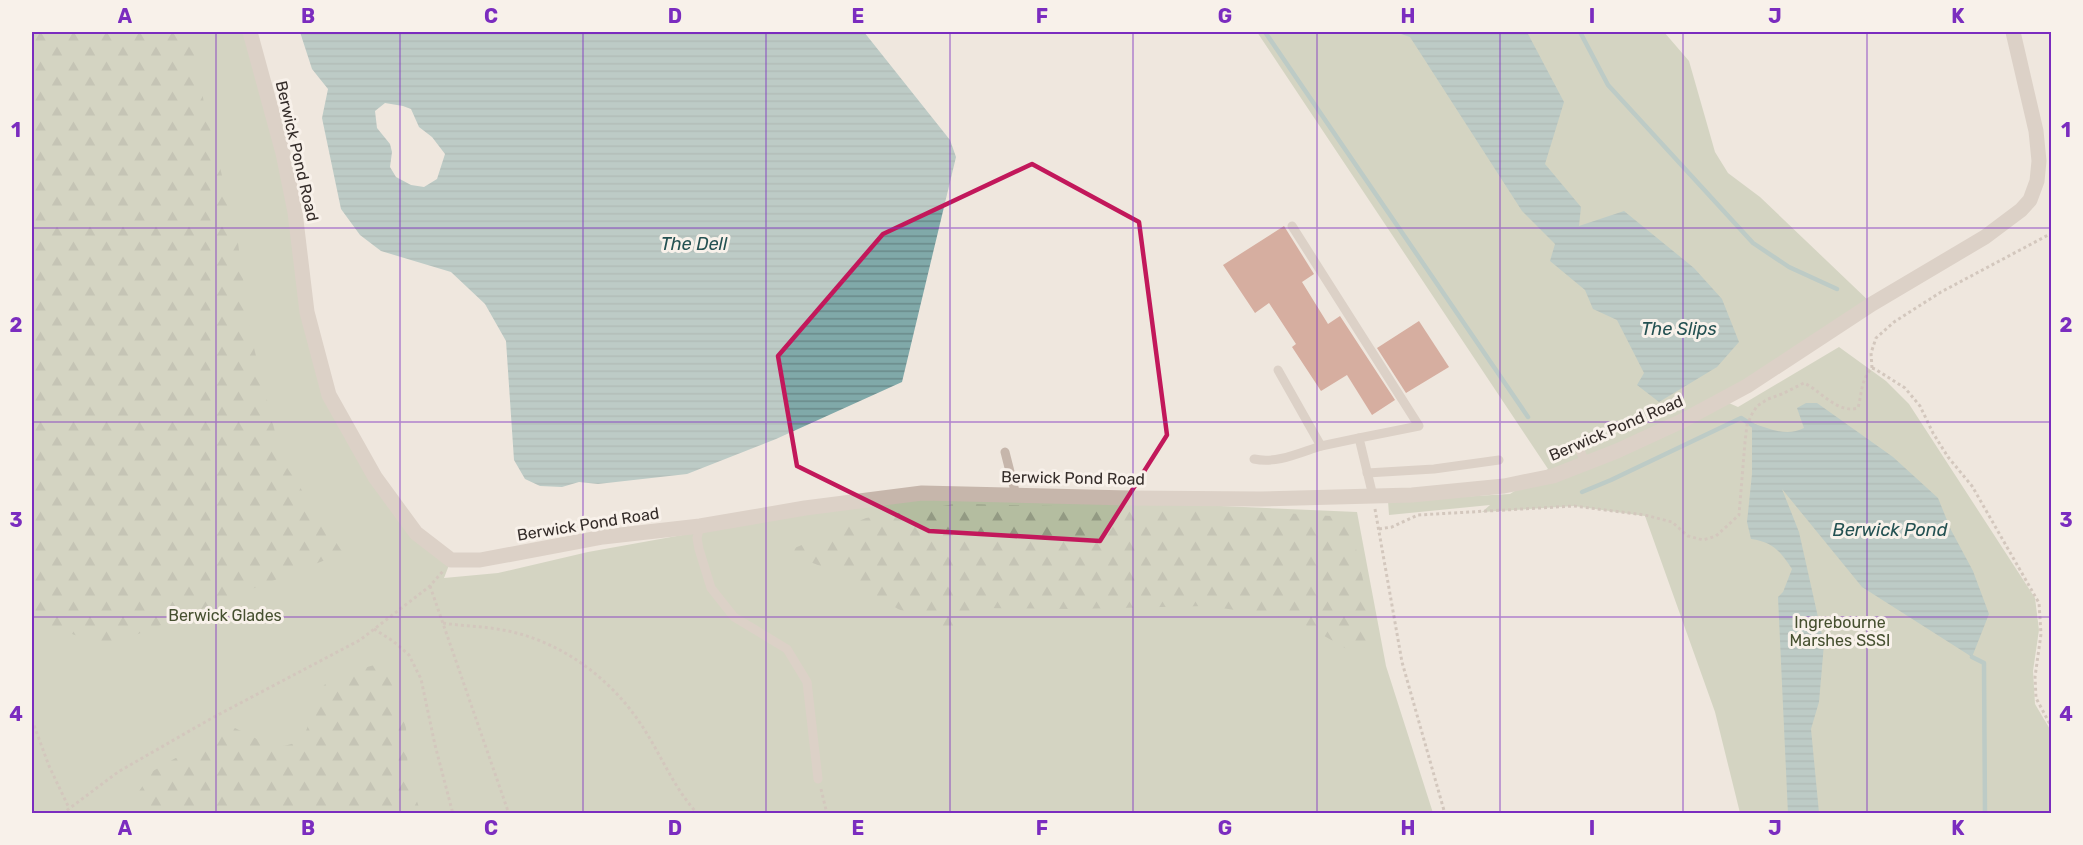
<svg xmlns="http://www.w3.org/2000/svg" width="2083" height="845" font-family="Rubik,sans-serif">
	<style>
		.green { fill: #b4bda0 }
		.forest { fill: url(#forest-firs) }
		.water { fill: url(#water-rules); fill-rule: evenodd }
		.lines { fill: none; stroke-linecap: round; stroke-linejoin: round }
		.stream { stroke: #80a9a9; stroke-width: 4.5 }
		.building { fill: #b86854 }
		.path { stroke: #b2a196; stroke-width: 3; stroke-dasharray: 3 3; stroke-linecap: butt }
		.service { stroke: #c6b6ab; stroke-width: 9 }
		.minor { stroke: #c6b6ab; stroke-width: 15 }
		.marked { fill: none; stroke: #c2185b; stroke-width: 4.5; stroke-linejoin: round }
		.grid { fill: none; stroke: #7b2cbf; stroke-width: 1.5; stroke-opacity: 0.55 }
		.labels { text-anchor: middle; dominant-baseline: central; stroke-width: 6; stroke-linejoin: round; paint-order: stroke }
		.street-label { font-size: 16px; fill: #352d2a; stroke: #f8f1ea }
		.park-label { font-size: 16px; fill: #465030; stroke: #f8f1ea }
		.water-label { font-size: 18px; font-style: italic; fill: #245152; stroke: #f8f1ea }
		.neatline { fill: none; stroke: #7b2cbf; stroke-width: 2 }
		.grid-label { font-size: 20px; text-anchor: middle; font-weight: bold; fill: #7b2cbf }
	</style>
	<defs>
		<pattern id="forest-firs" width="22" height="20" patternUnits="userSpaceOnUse" patternTransform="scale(1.5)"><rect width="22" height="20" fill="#b4bda0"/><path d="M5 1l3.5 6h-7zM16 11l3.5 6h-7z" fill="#939a83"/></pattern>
		<pattern id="water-rules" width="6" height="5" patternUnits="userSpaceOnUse" patternTransform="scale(1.5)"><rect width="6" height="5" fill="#80a9a9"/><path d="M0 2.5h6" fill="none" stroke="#6a8a8a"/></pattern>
	</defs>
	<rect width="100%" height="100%" fill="#efe7de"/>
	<!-- green -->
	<g class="green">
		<path d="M32,32H250L329,395L416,532L451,560L444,578L498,573L588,552L710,530L805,508L949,498H1040L1357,512L1386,666L1433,813L32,814Z"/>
		<path d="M1257,32H1664L1689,61L1715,152L1728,173L1760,197L1872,304L1722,400L1738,407L1839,347L1886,381L1909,404L2035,598L2039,630L2033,671L2035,704L2051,731V813H1740L1715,712L1645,516L1574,506L1482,512L1490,505L1389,515L1388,501L1510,494L1548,469Z"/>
	</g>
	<!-- forest -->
	<g class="forest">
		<path d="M32,32H191L204,103L237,236L252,340L282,460L343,553L108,646L39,623L32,613Z"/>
		<path d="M955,504L1226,509L1331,516L1351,527L1372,619L1369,662L1295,619L1208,606L1071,609L984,608L950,629L898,609L843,575L785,552L866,518Z"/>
		<path d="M378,664L391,677L406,728L408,775L421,813H127L128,807L153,771L207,740L235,728L259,740L284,746L302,741L324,685L349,672Z"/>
	</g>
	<!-- water -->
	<g class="water">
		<path d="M300,32H864L950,140L956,157L902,382L776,439L687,474L598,484L579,482L562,487L540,486L525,479L514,460L506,341L485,304L451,272L381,251L360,235L341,209L322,118L328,89L312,69ZM385,103L403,106L411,109L419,127L432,137L445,154L437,179L424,187L411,185L396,177L390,167L392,152L390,144L377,128L375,111Z"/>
		<path d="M1395,32H1527L1564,102L1545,164L1581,207L1579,226L1624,211L1694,268L1722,299L1739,342L1717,367L1659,402L1637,385L1644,373L1617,320L1593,309L1585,290L1550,261L1555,244L1522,211L1410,37Z"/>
		<path d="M1806,403H1817L1893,457L1938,498L1951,530L1973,571L1989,614L1972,657L1862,587L1782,489L1799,532L1824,644L1819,702L1811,729L1819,813L1788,814L1778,597L1783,592L1792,569C1780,551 1773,542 1751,539L1747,522L1752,474V423C1770,429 1787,437 1804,428L1797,408Z"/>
	</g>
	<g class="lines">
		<!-- stream -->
		<g class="stream">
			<path d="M1265,32L1528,417"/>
			<path d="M1580,32L1608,85L1753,243L1789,267L1837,289"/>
			<path d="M1582,492L1611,480L1741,418L1757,428"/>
			<path d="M1972,657L1984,663L1985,814"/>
		</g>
	</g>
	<!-- building -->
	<g class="building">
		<path d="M1284,226L1314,274L1302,282L1328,324L1340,316L1395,400L1372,415L1347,375L1321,391L1292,347L1296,344L1269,303L1255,313L1223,265Z"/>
		<path d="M1419,321L1449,367L1406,393L1377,348Z"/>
	</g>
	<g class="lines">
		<!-- path -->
		<g class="path">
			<path d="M1872,368L1871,353L1876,338L1894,322L1941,292L2052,233"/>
			<path d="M1375,509L1402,662L1445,814"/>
			<path d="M1379,529L1392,527L1418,515L1574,506L1645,515L1672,522L1688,536L1703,540L1716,536L1739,515L1745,442L1747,425L1752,414L1757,406L1768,399L1782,394L1804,383C1820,390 1837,414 1858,408C1862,393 1861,379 1872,368L1875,369L1905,388L1920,406L1933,433L1948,457L1972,486L2039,603L2041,634L2035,677L2036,698L2052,728"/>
			<path d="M430,586L509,814"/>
			<path d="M443,623C461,626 479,626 497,629C558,638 612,678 644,729C662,757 675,790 698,814"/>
			<path d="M374,629L393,641L409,655L421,679L435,745L453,814"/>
			<path d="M32,720L49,766L69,808"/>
			<path d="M821,789L827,814"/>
			<path d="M62,814L118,772L212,718L360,640L430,586L443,571"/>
		</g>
		<!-- service -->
		<g class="service">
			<path d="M1292,226L1419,426L1359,438L1373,496"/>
			<path d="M1278,370L1321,446L1359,438"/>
			<path d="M1577,444L1586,464"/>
			<path d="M1005,452L1016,495"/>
			<path d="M1254,459C1276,464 1299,453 1321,446"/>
			<path d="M1367,473L1434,469L1499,460"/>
			<path d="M700,526L697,538L699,549L711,588L734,617L787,649L807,682L818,779"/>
		</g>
		<!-- minor -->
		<path class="minor" d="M250,32L283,153L295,212L307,312L329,395L375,477L416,533L451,560H480L603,537L700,526L805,508L922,493L1129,498L1261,499L1412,495L1504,486L1553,476L1617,451L1682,421L1747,386L1872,304L1985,237L2021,210L2030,200L2037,181L2039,161L2036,131L2013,32"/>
	</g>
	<!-- marked area -->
	<path d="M0 0H2083V845H0ZM1032,164L1139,222L1167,435L1100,541L929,531L797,466L778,356L883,234Z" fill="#efe7de" fill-opacity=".55" fill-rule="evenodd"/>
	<path class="marked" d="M1032,164L1139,222L1167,435L1100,541L929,531L797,466L778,356L883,234Z"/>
	<!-- grid -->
	<path class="grid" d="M216,32V814M400,32V814M583,32V814M766,32V814M950,32V814M1133,32V814M1317,32V814M1500,32V814M1683,32V814M1867,32V814M32,228H2052M32,422H2052M32,617H2052"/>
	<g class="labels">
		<!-- street labels -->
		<g class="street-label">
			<text transform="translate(297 151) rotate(77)">Berwick Pond Road</text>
			<text transform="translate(1616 428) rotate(-23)">Berwick Pond Road</text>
			<text transform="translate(1073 478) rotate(1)">Berwick Pond Road</text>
			<text transform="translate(588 524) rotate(-9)">Berwick Pond Road</text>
		</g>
		<!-- park labels -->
		<g class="park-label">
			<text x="225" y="615">Berwick Glades</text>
			<text x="1840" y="622">Ingrebourne<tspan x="1840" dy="18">Marshes SSSI</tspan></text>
		</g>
		<!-- water labels -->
		<g class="water-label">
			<text x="694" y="244">The Dell</text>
			<text x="1679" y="329">The Slips</text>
			<text x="1890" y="530">Berwick Pond</text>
		</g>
	</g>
	<!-- border -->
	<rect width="2083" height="845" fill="none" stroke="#f8f1ea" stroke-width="66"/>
	<rect x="33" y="33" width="2017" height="779" class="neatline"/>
	<g class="grid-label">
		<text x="125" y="23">A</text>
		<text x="308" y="23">B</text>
		<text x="491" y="23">C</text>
		<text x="675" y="23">D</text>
		<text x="858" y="23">E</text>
		<text x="1042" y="23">F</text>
		<text x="1225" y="23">G</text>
		<text x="1408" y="23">H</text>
		<text x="1592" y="23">I</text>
		<text x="1775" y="23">J</text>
		<text x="1958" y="23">K</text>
		<text x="16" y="137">1</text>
		<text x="2066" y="137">1</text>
		<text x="16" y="332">2</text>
		<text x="2066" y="332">2</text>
		<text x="16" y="527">3</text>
		<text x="2066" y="527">3</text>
		<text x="16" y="721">4</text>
		<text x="2066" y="721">4</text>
		<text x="125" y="835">A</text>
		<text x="308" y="835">B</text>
		<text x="491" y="835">C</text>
		<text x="675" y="835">D</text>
		<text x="858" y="835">E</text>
		<text x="1042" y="835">F</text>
		<text x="1225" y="835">G</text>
		<text x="1408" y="835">H</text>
		<text x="1592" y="835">I</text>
		<text x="1775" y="835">J</text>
		<text x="1958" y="835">K</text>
	</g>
</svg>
